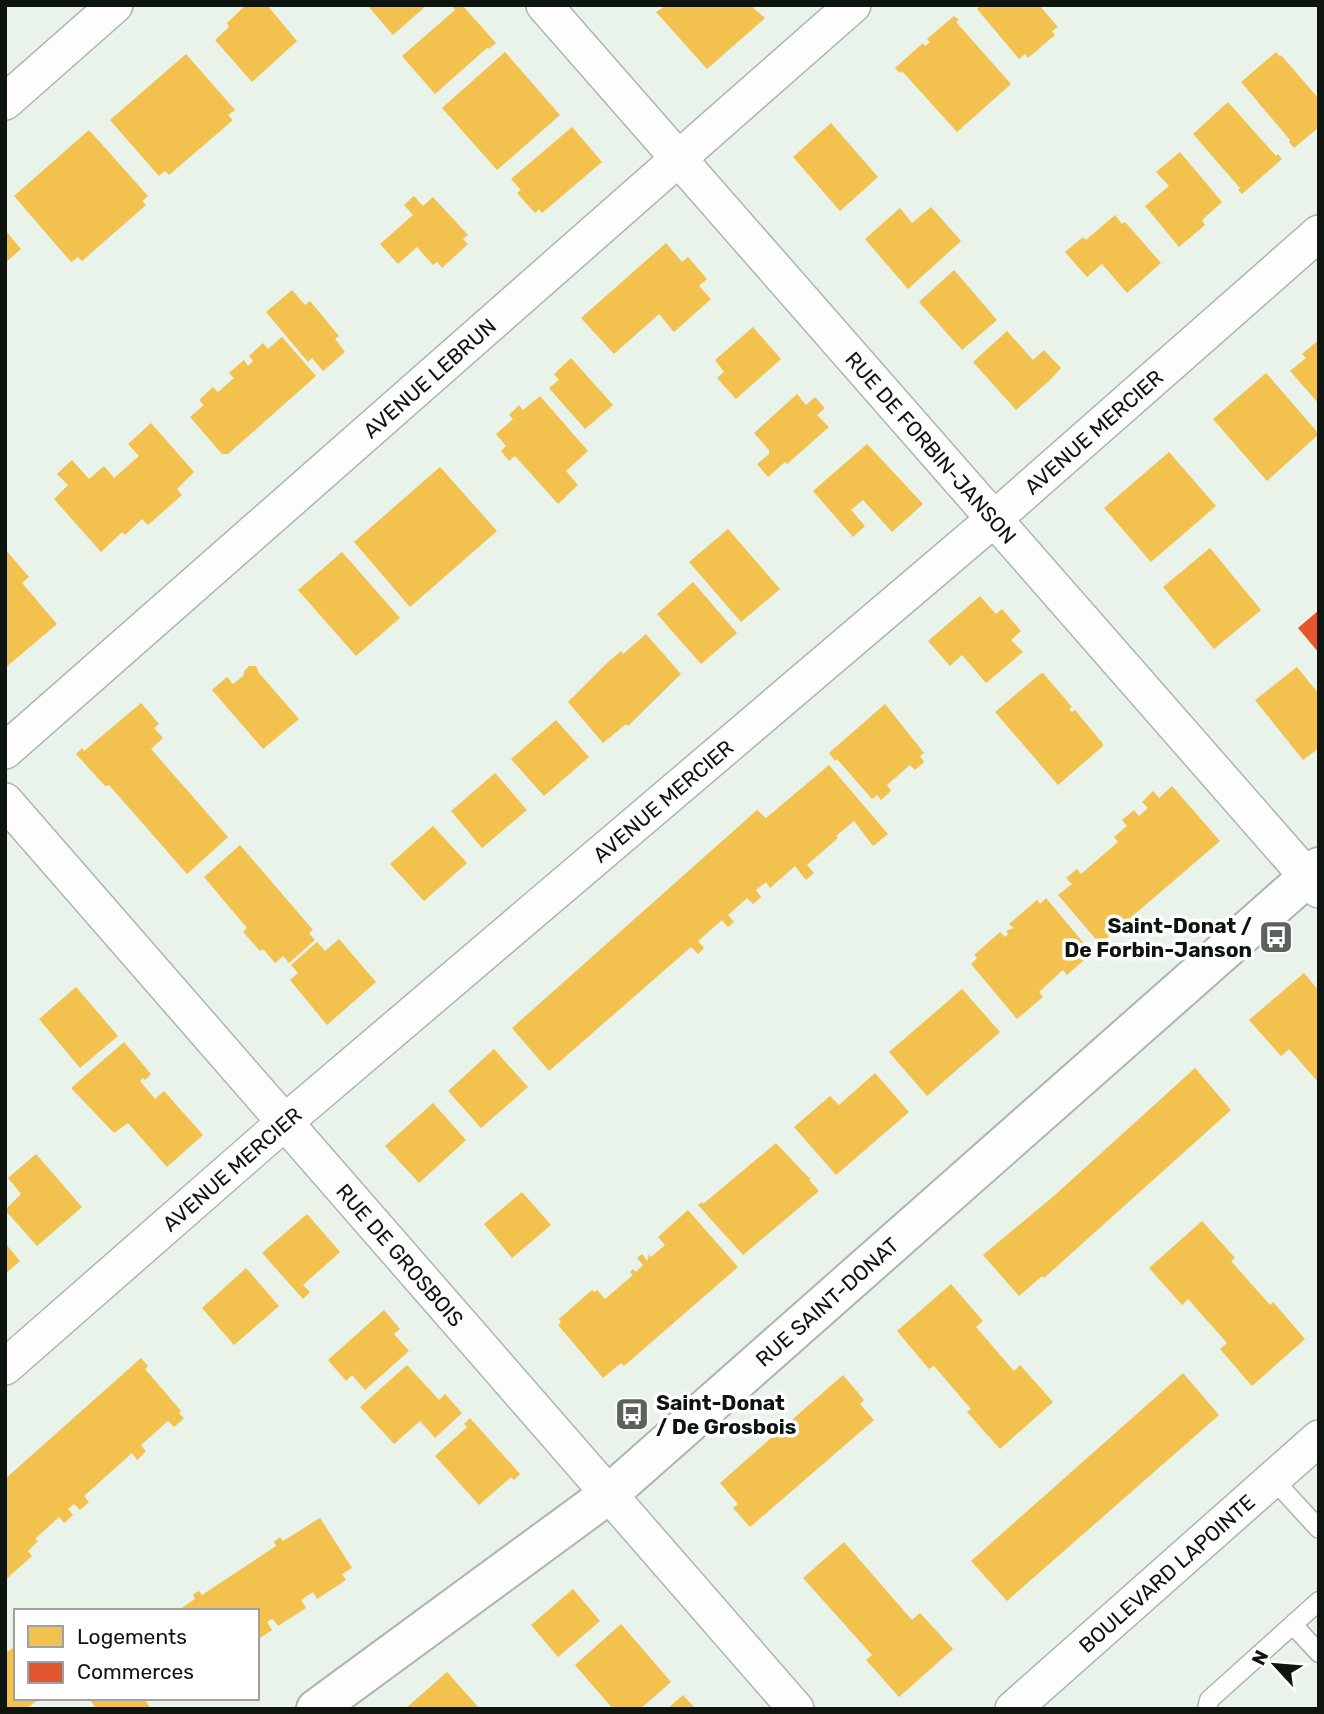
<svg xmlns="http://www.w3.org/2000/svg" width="1324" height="1714" font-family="Rubik,sans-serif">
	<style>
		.homes { fill: #f2c14e }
		.shops { fill: #e4572e }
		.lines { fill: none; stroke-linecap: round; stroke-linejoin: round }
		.lane-casing { stroke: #aeb4ae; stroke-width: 21 }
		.street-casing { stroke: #aeb4ae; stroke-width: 38 }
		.secondary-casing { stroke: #aeb4ae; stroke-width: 42 }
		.lane { stroke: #fcfdfc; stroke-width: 18 }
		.street { stroke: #fcfdfc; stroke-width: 35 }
		.secondary { stroke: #fcfdfc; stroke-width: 38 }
		.labels { text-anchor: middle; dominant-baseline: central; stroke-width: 7; stroke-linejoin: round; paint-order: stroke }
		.street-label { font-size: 21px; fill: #0e140e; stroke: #fff }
		.poi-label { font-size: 21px; font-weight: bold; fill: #0e140e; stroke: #fff; text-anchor: end }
	</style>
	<rect width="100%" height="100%" fill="#eaf3ea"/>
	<!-- homes -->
	<g class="homes">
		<path d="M246,5H267L297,41L252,82L215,40L229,27L227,23Z"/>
		<path d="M367,5H427L393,35Z"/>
		<path d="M455,5H462L496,43L489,49L488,47L435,94L402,56L455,10L453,7Z"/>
		<path d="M667,5H750L765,18L707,69L656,12Z"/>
		<path d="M981,5H1039L1058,27L1052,31L1055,35L1028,58L1025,54L1019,59L977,9Z"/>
		<path d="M954,16L959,20L956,22L1011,84L957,132L902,71L900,73L895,68L923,43L925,46L930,42L927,39Z"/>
		<path d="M505,52L560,115L497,170L442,108Z"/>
		<path d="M1276,52L1280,57L1281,55L1319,99V127L1294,148L1289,142L1290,140L1241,82Z"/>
		<path d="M186,54L235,110L228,115L233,120L169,175L165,171L159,176L110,120Z"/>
		<path d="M1228,102L1276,156L1278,154L1282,159L1242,194L1238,190L1240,188L1193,134Z"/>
		<path d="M831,123L878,177L840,211L793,157Z"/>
		<path d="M572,127L602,162L542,213L539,209L535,213L517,193L521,190L511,179Z"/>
		<path d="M89,130L148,196L142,201L146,205L82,261L78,257L71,262L14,196Z"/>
		<path d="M1180,152L1222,202L1202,220L1205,225L1179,247L1145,206L1169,186L1156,172Z"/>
		<path d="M414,196L423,206L433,197L468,235L463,239L468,244L442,268L437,262L433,265L417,247L398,264L380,244L413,215L404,205Z"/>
		<path d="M931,207L961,241L908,289L865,239L900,208L912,223Z"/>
		<path d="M1115,215L1122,224L1125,222L1161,263L1127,293L1102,264L1087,277L1065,252L1083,237L1086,240Z"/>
		<path d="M5,230L21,249L5,263Z"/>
		<path d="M666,243L682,262L688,257L707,279L699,286L711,299L674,332L659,314L614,354L581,318Z"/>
		<path d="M954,270L997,320L962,350L919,302Z"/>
		<path d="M292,290L305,305L310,301L339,336L335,339L345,352L323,371L312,358L308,362L266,312Z"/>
		<path d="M753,327L781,359L736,399L717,378L724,372L715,360Z"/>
		<path d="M1007,331L1033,360L1044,350L1061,368L1050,380L1016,410L973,362Z"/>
		<path d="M282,337L316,376L228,454H222L190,417L204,405L199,400L213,387L218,392L234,378L229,373L244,360L248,366L253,361L249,356L263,343L268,349Z"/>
		<path d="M1316,342L1319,343V404L1290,371L1306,358L1302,354Z"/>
		<path d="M571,358L613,405L585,429L549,388L559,380L554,374Z"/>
		<path d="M1266,373L1319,434L1267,481L1213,419Z"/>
		<path d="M797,394L806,405L815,397L825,408L817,415L829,427L787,464L785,462L768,477L757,464L769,454V450L754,433Z"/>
		<path d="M540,396L588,451L566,471L578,485L558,504L515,456L509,461L501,451L506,446L496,434L513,419L509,415L519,405L523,410Z"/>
		<path d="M151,423L194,472L177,489L182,495L148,525L142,519L125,535L122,532L101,552L54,499L68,485L57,474L72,460L89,479L104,466L114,478L139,456L128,444Z"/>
		<path d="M867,444L923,504L892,532L863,500L851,510L865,526L853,537L813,491Z"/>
		<path d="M1169,452L1216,506L1151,562L1104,508Z"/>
		<path d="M440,467L497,531L410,607L354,542Z"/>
		<path d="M728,529L780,589L741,622L689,562Z"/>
		<path d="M1210,548L1261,610L1214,649L1163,587Z"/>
		<path d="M5,549L29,577L22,583L57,624L5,668Z"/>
		<path d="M342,552L400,618L356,656L298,590Z"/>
		<path d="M693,582L737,633L701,664L657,614Z"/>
		<path d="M980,596L996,614L1002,609L1021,631L1011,640L1023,652L986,683L962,655L950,666L928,641Z"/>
		<path d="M646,634L681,674L628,726L626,724L603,743L568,702L605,665L621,651L623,654Z"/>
		<path d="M249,666H256L259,673L299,719L263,749L212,690L227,677L233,684L243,676L245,670Z"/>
		<path d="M1297,667L1319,694V748L1303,760L1255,700Z"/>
		<path d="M1043,673L1072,707L1069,709L1072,712L1075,710L1103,744V746L1058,785L995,712L1040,674Z"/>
		<path d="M141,703L159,724L154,728L163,738L151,749L228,837L187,874L109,785L105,786L76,754L82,748L84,751Z"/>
		<path d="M885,704L924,753L920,756L924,762L915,770L910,765L887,785L891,791L881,800L877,795L872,799L837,759L835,761L829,753Z"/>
		<path d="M556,720L589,757L544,796L511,759Z"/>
		<path d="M829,765L888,834L873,846L854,821L836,836L838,838L807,865L814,873L806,880L795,866L770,888L766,882L756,890L761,897L753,904L747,898L728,915L734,922L728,927L722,920L698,941L704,948L698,954L691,947L549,1071L512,1028L757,810L766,818Z"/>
		<path d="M495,773L527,810L482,848L451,811Z"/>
		<path d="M1172,786L1220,841L1100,944L1058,895L1072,884L1066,878L1077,869L1081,874L1118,842L1114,837L1127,826L1122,820L1134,810L1139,816L1148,808L1142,802L1153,791L1159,798Z"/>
		<path d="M433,826L467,863L424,901L390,864Z"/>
		<path d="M240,845L313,930L309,933L315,940L289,963L283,956L275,963L263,949L260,951L243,932L247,928L204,877Z"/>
		<path d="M1046,898L1092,953L1067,975L1063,970L1052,980L1039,992L1043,997L1017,1019L971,964L977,958L974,955L1000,932L1005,937L1008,934L1006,931L1014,928L1009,924L1037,900L1040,904Z"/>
		<path d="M339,939L376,982L327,1025L290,980L298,973L291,965L317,942L325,951Z"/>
		<path d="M1304,973L1319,991V1083L1289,1049L1281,1056L1249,1020Z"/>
		<path d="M76,987L118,1036L80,1068L39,1019Z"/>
		<path d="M962,989L1000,1032L927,1096L889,1052Z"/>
		<path d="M124,1042L151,1074L145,1080L143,1078L140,1081L155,1099L164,1091L203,1135L167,1167L128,1123L114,1133L71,1088Z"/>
		<path d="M494,1049L528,1087L481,1128L448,1091Z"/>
		<path d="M1195,1068L1231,1110L1044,1278L1042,1276L1019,1296L983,1255L1055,1195Z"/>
		<path d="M875,1073L909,1112L836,1175L794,1127L830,1096L839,1105Z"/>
		<path d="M433,1103L466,1140L419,1183L385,1146Z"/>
		<path d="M776,1143L808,1177L811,1178L809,1180L819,1191L743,1255L698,1205L702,1202L703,1204Z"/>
		<path d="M36,1154L82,1207L37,1246L5,1210L21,1194L8,1178Z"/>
		<path d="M522,1192L551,1225L512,1258L484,1224Z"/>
		<path d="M688,1210L738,1267L624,1366L621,1363L603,1378L558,1325L561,1322L559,1319L592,1290L595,1292L597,1290L605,1299L633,1275L630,1272L633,1269L636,1272L643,1265L637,1258L642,1254L647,1261L649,1254L651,1257L665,1245L658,1237Z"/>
		<path d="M307,1214L340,1252L303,1285L310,1292L303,1299L262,1253Z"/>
		<path d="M1202,1221L1235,1258L1231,1261L1270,1305L1273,1302L1305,1339L1252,1386L1220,1349L1227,1343L1188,1299L1182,1305L1149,1268Z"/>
		<path d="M5,1243L20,1261L5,1274Z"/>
		<path d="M246,1268L279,1306L234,1345L202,1308Z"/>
		<path d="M951,1284L983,1321L976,1327L1014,1371L1020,1365L1053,1402L1000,1449L967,1412L971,1409L934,1366L929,1369L897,1331Z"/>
		<path d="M384,1310L400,1329L394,1334L409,1351L365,1390L352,1375L346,1381L328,1360Z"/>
		<path d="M141,1358L148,1366L145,1369L181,1411L179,1413L184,1418L174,1427L168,1421L141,1445L146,1451L137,1460L132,1453L84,1496L89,1502L80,1510L74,1504L68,1509L73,1515L64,1523L59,1517L35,1539L38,1541L28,1551L32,1556L5,1580V1479Z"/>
		<path d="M407,1365L439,1400L445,1394L462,1413L435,1438L420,1421L394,1444L360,1407Z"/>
		<path d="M1183,1373L1219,1415L1007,1601L971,1561Z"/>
		<path d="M843,1375L864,1400L860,1404L874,1420L750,1527L733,1508L738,1504L720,1483Z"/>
		<path d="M470,1418L520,1474L514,1480L511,1477L479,1505L435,1456L467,1427L464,1424Z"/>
		<path d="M320,1518L352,1568L342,1574L346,1580L317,1599L313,1592L301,1600L306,1608L278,1626L273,1619L270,1620L267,1622L272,1630L257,1640V1611H177L195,1599L193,1595L195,1593L199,1591L202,1595L276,1546L274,1542L280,1537L283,1541Z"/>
		<path d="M844,1542L912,1620L920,1613L953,1649L899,1697L866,1660L872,1655L803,1578Z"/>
		<path d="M573,1589L600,1621L558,1657L531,1625Z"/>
		<path d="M621,1624L671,1682L640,1709H613L575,1665Z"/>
		<path d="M16,1646V1698H41L25,1709H5V1653Z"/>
		<path d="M447,1672L480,1709H405Z"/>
		<path d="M683,1695L696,1709H667Z"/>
		<path d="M89,1698H150L146,1701L151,1709H96Z"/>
	</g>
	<!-- shops -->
	<path class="shops" d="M1319,610V653L1298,628Z"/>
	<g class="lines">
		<!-- lane casing -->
		<g class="lane-casing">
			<g id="lane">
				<path d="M1273,1479L1319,1529"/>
				<path d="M1293,1625L1319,1653"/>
				<path d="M1207,1709L1209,1700L1319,1601"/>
			</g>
		</g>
		<!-- street casing -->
		<g class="street-casing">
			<g id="street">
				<path id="s1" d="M544,5L1319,890"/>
				<path d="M5,102L115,5"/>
				<path id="s2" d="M5,751L853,5"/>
				<path id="s3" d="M5,801L796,1709"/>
				<path id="s4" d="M5,1367L285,1122L994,519L1319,233"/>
				<path id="s5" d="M1013,1709L1319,1438"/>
			</g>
		</g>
		<!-- secondary casing -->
		<g class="secondary-casing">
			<g id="secondary">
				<path id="s6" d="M316,1709L609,1494L1319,867"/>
			</g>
		</g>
		<!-- lane -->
		<use href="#lane" class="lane"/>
		<!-- street -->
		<use href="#street" class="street"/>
		<!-- secondary -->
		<use href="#secondary" class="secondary"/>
	</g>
	<!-- icons -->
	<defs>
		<g id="bus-square" transform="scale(1.75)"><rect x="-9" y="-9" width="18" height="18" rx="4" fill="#5b625b" stroke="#fff"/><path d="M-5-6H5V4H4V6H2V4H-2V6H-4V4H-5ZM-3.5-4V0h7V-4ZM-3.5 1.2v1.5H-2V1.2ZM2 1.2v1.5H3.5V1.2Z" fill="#fff"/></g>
	</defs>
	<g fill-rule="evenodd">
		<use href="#bus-square" x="1276" y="937"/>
		<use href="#bus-square" x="632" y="1414"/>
	</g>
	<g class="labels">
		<!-- street labels -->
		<g class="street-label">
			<text stroke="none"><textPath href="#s2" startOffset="565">AVENUE LEBRUN</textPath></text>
			<text stroke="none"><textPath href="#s4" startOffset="1435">AVENUE MERCIER</textPath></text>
			<text stroke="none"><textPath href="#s1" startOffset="588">RUE DE FORBIN-JANSON</textPath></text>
			<text stroke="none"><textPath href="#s4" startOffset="868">AVENUE MERCIER</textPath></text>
			<text stroke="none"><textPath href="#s4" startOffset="301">AVENUE MERCIER</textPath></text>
			<text stroke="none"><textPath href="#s3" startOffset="602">RUE DE GROSBOIS</textPath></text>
			<text stroke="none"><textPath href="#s6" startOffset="654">RUE SAINT-DONAT</textPath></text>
			<text stroke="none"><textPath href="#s5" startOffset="205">BOULEVARD LAPOINTE</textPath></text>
		</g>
		<!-- poi labels -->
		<g class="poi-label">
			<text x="1252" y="925">Saint-Donat /<tspan x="1252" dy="24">De Forbin-Janson</tspan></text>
			<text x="656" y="1402" text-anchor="start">Saint-Donat<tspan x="656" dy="24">/ De Grosbois</tspan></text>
		</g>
	</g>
	<!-- border -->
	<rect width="1324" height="1714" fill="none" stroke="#0e140e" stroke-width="14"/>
	<!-- legend -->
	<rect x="14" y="1609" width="245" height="91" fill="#ffffff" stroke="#9fa19f" stroke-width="2"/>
	<rect x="28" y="1626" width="35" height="21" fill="#f2c14e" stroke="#9fa19f" stroke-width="2"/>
	<text x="77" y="1644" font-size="21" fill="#0e140e">Logements</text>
	<rect x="28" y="1662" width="35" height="21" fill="#e4572e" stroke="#9fa19f" stroke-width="2"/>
	<text x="77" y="1679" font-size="21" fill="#0e140e">Commerces</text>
	<!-- north arrow -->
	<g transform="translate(1275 1665) rotate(296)" stroke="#ffffff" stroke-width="5" paint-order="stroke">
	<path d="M0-5L12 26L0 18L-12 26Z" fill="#0e140e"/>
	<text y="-10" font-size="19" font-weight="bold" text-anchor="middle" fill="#0e140e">N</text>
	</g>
</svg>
